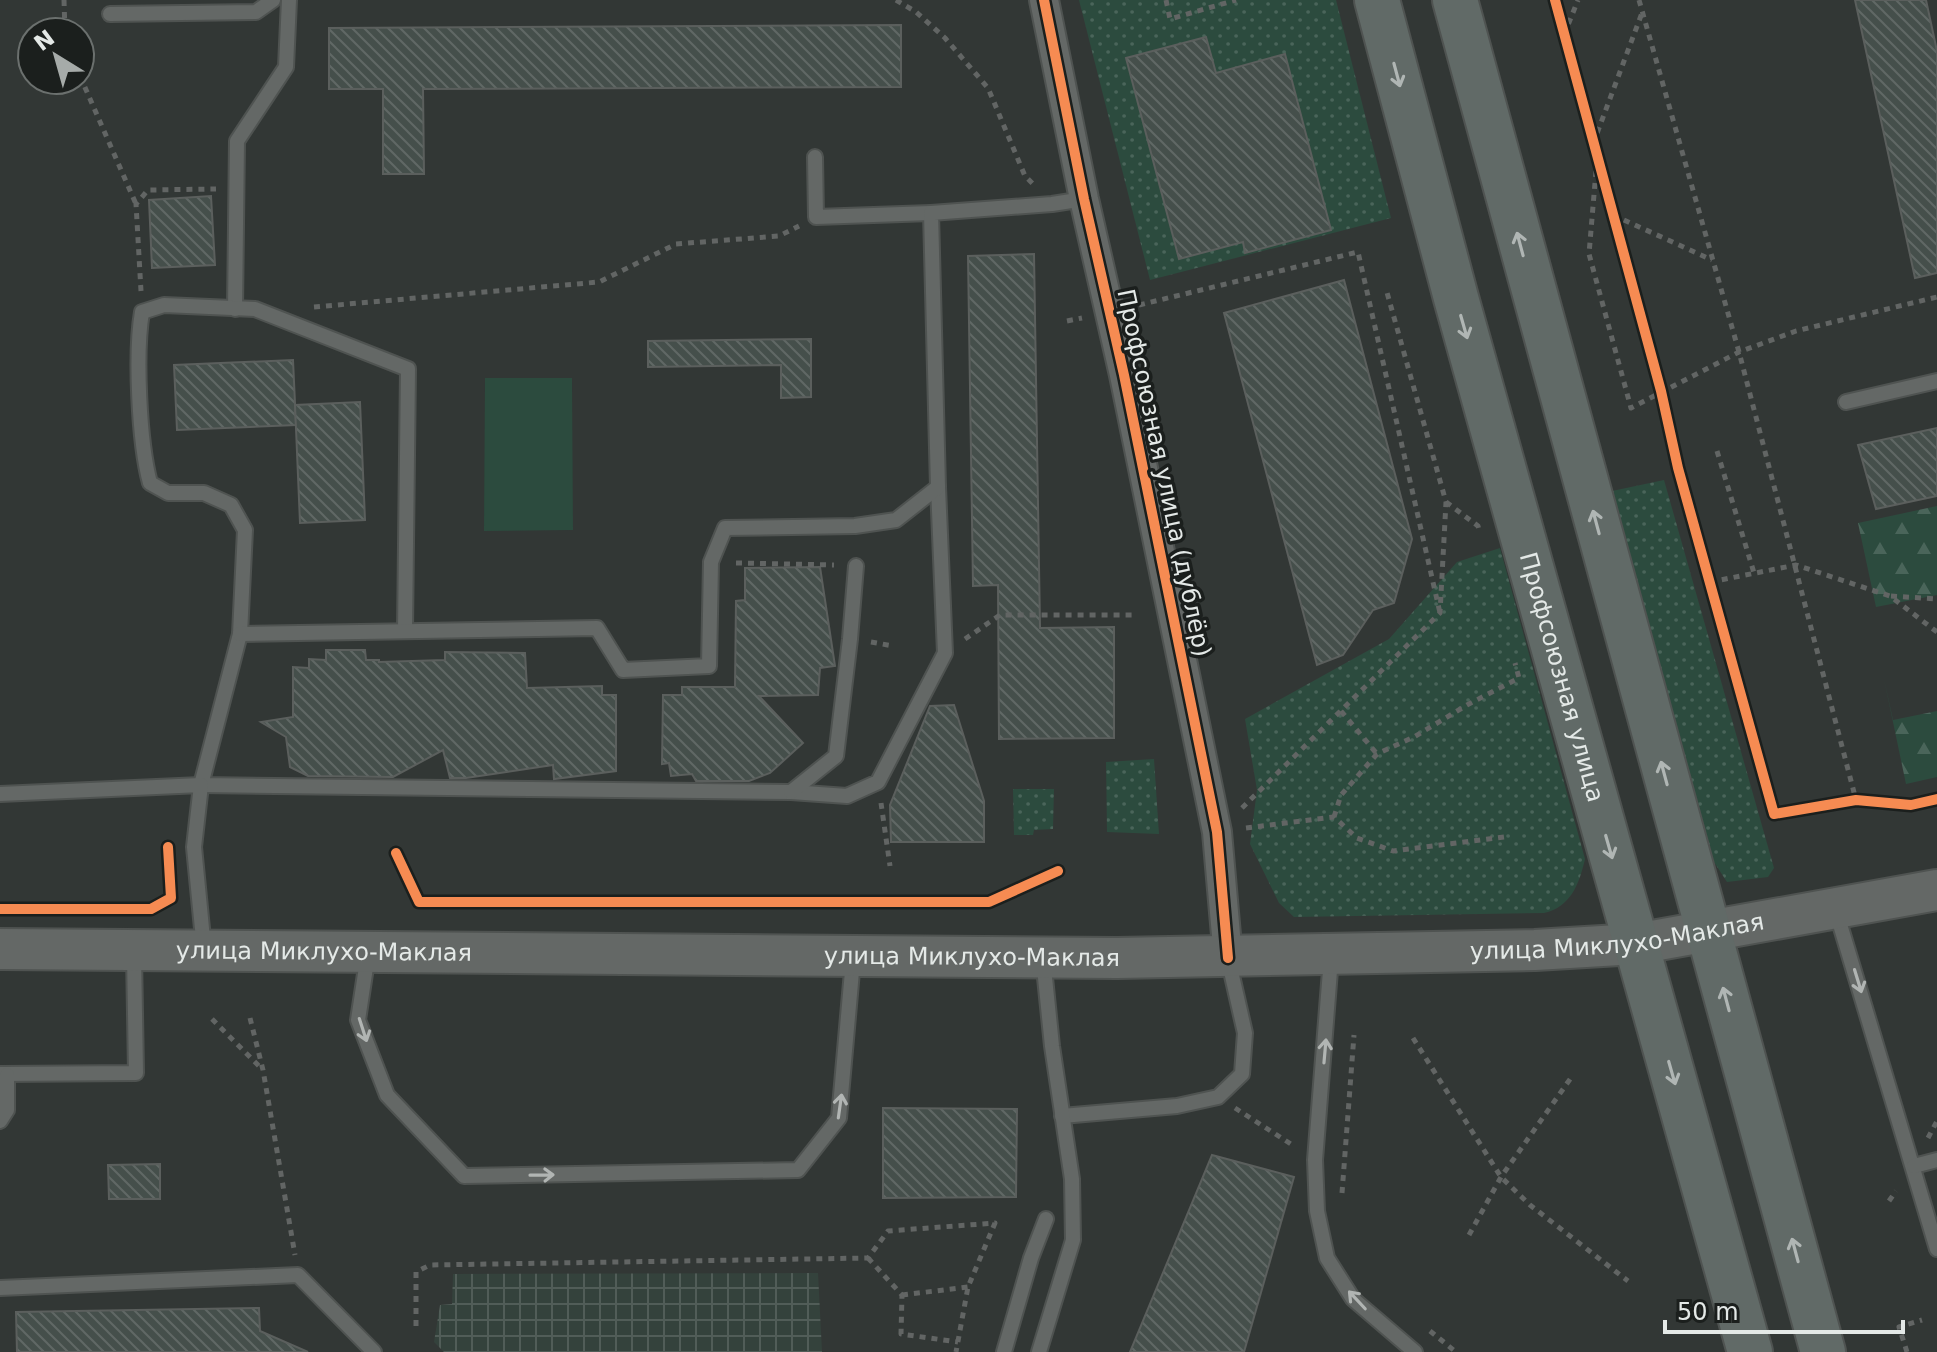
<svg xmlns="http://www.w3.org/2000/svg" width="1937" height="1352" font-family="'DejaVu Sans',sans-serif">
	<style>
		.industrial { fill: url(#industrial-grid) }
		.green { fill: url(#green-dots) }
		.forest { fill: url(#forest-firs) }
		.pitch { fill: #2c4b3e }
		.building { fill: url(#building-back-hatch); stroke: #5b5f5d; stroke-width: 2 }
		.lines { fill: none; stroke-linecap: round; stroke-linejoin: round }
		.lane-casing { stroke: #4f5351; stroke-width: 18 }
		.street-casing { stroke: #4f5351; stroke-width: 32 }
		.secondary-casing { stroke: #4f5351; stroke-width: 44 }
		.primary-casing { stroke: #4f5351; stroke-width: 48 }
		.path { stroke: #626564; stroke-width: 5; stroke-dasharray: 6 6; stroke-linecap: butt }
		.lane { stroke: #646866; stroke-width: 14 }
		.street { stroke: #646866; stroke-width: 28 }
		.secondary { stroke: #646866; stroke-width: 40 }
		.primary { stroke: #616a67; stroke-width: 44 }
		.cycleway-casing { stroke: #1b1f1d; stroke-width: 15 }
		.cycleway { stroke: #f68b52; stroke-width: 10 }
		.oneway { stroke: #b0b6b4 }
		.oneway2 { stroke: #b1b5b3 }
		.labels { text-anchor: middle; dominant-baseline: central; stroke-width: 7; stroke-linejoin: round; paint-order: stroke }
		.street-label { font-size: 24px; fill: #e4e9e7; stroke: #1b1f1d }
	</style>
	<defs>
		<pattern id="industrial-grid" width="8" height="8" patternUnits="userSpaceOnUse" patternTransform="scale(2)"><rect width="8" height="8" fill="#34423c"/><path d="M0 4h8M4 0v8" fill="none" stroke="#515d58"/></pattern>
		<pattern id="green-dots" width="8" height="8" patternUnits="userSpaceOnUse" patternTransform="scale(2)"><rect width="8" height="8" fill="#2c4b3e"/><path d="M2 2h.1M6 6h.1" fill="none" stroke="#4a655a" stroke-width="1.8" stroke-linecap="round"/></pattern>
		<pattern id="forest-firs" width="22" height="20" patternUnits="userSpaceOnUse" patternTransform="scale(2)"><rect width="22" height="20" fill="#2c4b3e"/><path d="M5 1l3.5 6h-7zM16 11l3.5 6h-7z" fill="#4a655a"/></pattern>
		<pattern id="building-back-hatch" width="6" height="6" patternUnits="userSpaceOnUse" patternTransform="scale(2)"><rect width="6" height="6" fill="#454f4b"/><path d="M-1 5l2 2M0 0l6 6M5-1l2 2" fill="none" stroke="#606865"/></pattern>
	</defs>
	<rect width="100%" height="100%" fill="#323735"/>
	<!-- industrial -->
	<path class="industrial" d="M818,1273L822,1352H444L434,1342L440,1305L452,1304L453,1274Z"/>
	<!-- green -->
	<g class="green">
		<path d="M1079,0H1336L1391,218L1150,280Z"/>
		<path d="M1664,480L1774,868L1768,877L1727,882L1714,862L1612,491Z"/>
		<path d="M1500,548L1585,859C1579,884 1571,907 1544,913L1294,917L1279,903L1250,844L1257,790L1245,719L1389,639L1457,562Z"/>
		<path d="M1154,759L1159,834L1107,832L1106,762Z"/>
		<path d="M1013,789H1054L1053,829L1034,830L1033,835H1014Z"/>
	</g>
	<!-- forest -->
	<g class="forest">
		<path d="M1937,506V595L1876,607L1858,523Z"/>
		<path d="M1884,679L1893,720L1937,711V777L1906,784Z"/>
	</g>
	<!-- pitch -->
	<path class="pitch" d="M485,378H572L573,530L484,531Z"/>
	<!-- building -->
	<g class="building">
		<path d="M1855,0H1926L1937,51V273L1915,278Z"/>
		<path d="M901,25V87L423,89L424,174H383V89H329V28Z"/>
		<path d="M1206,37L1216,73L1285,54L1331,230L1245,253L1243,242L1179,259L1126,58Z"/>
		<path d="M211,196L215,265L152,268L149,200Z"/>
		<path d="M1034,254L1040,628L1114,627V738L999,739L998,585L973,586L968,256Z"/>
		<path d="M1344,280L1412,539L1394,603L1373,610L1343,655L1317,665L1224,313Z"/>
		<path d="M811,339V397L781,398V365L648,367V341Z"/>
		<path d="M293,360L296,425L177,430L174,365Z"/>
		<path d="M360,402L365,520L300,523L295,405Z"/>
		<path d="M1937,428V496L1876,509L1858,445Z"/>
		<path d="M820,567L835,666L820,668L818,695L759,696L803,743L770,773L749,781H696L692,774L671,776L669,763L662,764L663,695H682V687H735L736,601L745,600V568Z"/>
		<path d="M326,650H365L366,660H379V662L445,660V652L525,653L527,688L602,686V695H616V771L554,779L553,765L466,778H450L443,750L393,777L308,776L290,767L286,737L261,722L293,717V667L309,668V659L326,660Z"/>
		<path d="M954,705L984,801V842H891L890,805L930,706Z"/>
		<path d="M883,1108L1017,1109L1016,1197L883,1198Z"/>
		<path d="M1212,1155L1294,1177L1244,1352H1130Z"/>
		<path d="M160,1164V1199H109L108,1165Z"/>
		<path d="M259,1308L260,1331L308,1352H17L16,1312Z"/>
	</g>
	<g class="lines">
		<!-- lane casing -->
		<g class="lane-casing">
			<g id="lane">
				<path d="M110,14L256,12L273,0"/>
				<path d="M815,157L816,217L931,213"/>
				<path d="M235,309L237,141L286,67L289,0"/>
				<path d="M1846,402L1937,381"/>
				<path d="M405,631L408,369L255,309L164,305L142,312C135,353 139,442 150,483L168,493H204L231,505L245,530L240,634L201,785L791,792L847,796L878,782L945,653L938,487"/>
				<path d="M240,634L597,628L623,670L709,666L711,562L725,528L855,526L896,520L938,487L931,213L1052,204L1084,199"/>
				<path d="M791,792L836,756L850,639L856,566"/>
				<path d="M0,794L201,785L194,847L204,949"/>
				<path d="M1836,911L1937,1249"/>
				<path d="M368,954L358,1020L387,1095L464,1176L798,1170L839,1118L853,960"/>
				<path d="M1331,958L1315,1160L1317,1211L1327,1258L1353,1299L1415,1352"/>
				<path d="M0,1074L136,1073L134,954"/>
				<path d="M1062,1116L1177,1106L1218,1097L1242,1074L1245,1033L1228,958"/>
				<path d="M0,1121L7,1110V1075"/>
				<path d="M1914,1166L1937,1160"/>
				<path d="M0,1288L298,1275L374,1352"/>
				<path d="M1004,1352L1031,1258L1046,1219"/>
				<path d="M1039,1352L1073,1240L1072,1179L1052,1046L1043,958"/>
			</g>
		</g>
		<!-- street casing -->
		<g class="street-casing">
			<path id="street" d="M1044,0L1084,199L1124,375L1217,832L1228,958"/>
		</g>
		<!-- secondary casing -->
		<g class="secondary-casing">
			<g id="secondary">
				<path id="s1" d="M0,949L1117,958L1535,950L1636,944L1937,890"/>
			</g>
		</g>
		<!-- primary casing -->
		<g class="primary-casing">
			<g id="primary">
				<path id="s2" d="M1377,0L1456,298L1750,1352"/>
				<path d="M1455,0L1823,1352"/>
			</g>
		</g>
		<!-- path -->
		<g class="path">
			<path d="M64,0L65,32"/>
			<path d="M896,0L916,12L945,38L988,88L1025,176L1033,184"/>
			<path d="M1166,0L1170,19L1236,0"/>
			<path d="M1639,0L1739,352L1856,800"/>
			<path d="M1564,35L1578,0"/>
			<path d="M80,76L136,204"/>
			<path d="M1593,144L1642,13"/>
			<path d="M1597,159L1589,254L1631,408L1739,352L1796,331L1937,297"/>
			<path d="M1613,215L1712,260"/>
			<path d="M141,291L136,204L148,190L216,189"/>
			<path d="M1139,305L1358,252L1440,613"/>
			<path d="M314,307L599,282L676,244L779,236L799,226"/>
			<path d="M1067,321L1082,318"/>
			<path d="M1717,451L1754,573"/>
			<path d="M1446,502L1478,526L1479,530"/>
			<path d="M736,563L834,565"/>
			<path d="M1710,582L1796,565L1890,596L1937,632"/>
			<path d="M1891,596L1937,599"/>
			<path d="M965,639L1000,615H1133"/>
			<path d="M871,642L893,646"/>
			<path d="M1341,711L1377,754"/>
			<path d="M881,803L890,866"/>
			<path d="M1242,808L1440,613L1446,502L1386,289"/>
			<path d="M1334,817L1341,795L1377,754L1414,737L1467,705L1519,678L1515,663"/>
			<path d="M1246,828L1334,817L1357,838L1393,851L1504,837"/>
			<path d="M250,1018L263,1070L295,1255"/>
			<path d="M212,1019L262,1069"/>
			<path d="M1413,1038L1501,1177L1530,1205L1628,1281"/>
			<path d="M1235,1108L1294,1146"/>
			<path d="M1928,1138L1937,1121"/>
			<path d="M1342,1193L1354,1035"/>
			<path d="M1889,1201L1896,1191"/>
			<path d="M1469,1235L1501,1177L1573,1075"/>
			<path d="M868,1258L902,1295L901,1334L958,1342"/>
			<path d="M902,1295L968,1287"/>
			<path d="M416,1326V1272L430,1265L868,1258L888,1231L995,1223L968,1287L956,1352"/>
			<path d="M1430,1331L1456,1352"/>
			<path d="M1907,1352L1899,1327L1922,1320"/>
		</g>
		<!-- lane -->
		<use href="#lane" class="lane"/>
		<!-- street -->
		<use href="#street" class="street"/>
		<!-- secondary -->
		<use href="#secondary" class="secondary"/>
		<!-- primary -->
		<use href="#primary" class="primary"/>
		<!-- cycleway casing -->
		<g class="cycleway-casing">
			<g id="cycleway">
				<path d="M1044,0L1084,199L1124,375L1217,832L1228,958"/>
				<path d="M1555,0L1661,391L1678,468L1774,814L1856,800L1911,805L1937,799"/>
				<path d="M396,853L419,902H989L1058,871"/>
				<path d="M0,909H151L171,898L168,847"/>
			</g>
		</g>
		<!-- cycleway -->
		<use href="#cycleway" class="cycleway"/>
	</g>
	<!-- one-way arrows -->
	<defs><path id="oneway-shaft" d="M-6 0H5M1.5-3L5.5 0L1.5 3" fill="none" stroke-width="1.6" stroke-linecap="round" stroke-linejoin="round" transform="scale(2)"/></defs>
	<g class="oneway">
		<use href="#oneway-shaft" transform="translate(1397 75) rotate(75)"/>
		<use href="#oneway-shaft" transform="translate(1520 244) rotate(-105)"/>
		<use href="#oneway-shaft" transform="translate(1464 327) rotate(74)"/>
		<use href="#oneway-shaft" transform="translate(1596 522) rotate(-105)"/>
		<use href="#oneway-shaft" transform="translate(1664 773) rotate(-105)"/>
		<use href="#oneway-shaft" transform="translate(1609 847) rotate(74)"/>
		<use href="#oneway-shaft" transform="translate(1726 999) rotate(-105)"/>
		<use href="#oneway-shaft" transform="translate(1672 1073) rotate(74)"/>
		<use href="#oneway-shaft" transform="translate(1795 1250) rotate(-105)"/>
	</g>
	<g class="oneway2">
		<use href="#oneway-shaft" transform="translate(1858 981) rotate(73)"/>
		<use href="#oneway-shaft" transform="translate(363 1030) rotate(72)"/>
		<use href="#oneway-shaft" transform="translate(1325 1051) rotate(-85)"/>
		<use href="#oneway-shaft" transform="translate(840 1106) rotate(-82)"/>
		<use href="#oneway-shaft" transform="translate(542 1175) rotate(-1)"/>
		<use href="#oneway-shaft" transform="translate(1357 1300) rotate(-133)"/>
	</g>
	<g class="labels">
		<!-- street labels -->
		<g class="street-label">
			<text transform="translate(1164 473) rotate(78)">Профсоюзная улица (дублёр)</text>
			<text stroke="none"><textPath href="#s2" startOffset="702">Профсоюзная улица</textPath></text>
			<text stroke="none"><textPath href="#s1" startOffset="1618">улица Миклухо-Маклая</textPath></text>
			<text stroke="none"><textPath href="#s1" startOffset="324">улица Миклухо-Маклая</textPath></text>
			<text stroke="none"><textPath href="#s1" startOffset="972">улица Миклухо-Маклая</textPath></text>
		</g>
	</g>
	<!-- north arrow -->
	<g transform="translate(56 56) rotate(323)"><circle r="38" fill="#1b1f1d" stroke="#6b706e" stroke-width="2"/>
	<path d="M0-6L14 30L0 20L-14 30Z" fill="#a6aba9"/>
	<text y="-12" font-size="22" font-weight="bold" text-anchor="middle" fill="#e4e9e7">N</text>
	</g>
	<!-- scale -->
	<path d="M1665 1320v12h238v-12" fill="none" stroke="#e4e9e7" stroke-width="4"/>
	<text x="1677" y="1320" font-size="24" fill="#e4e9e7" stroke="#1b1f1d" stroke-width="6" paint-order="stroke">50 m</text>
</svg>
